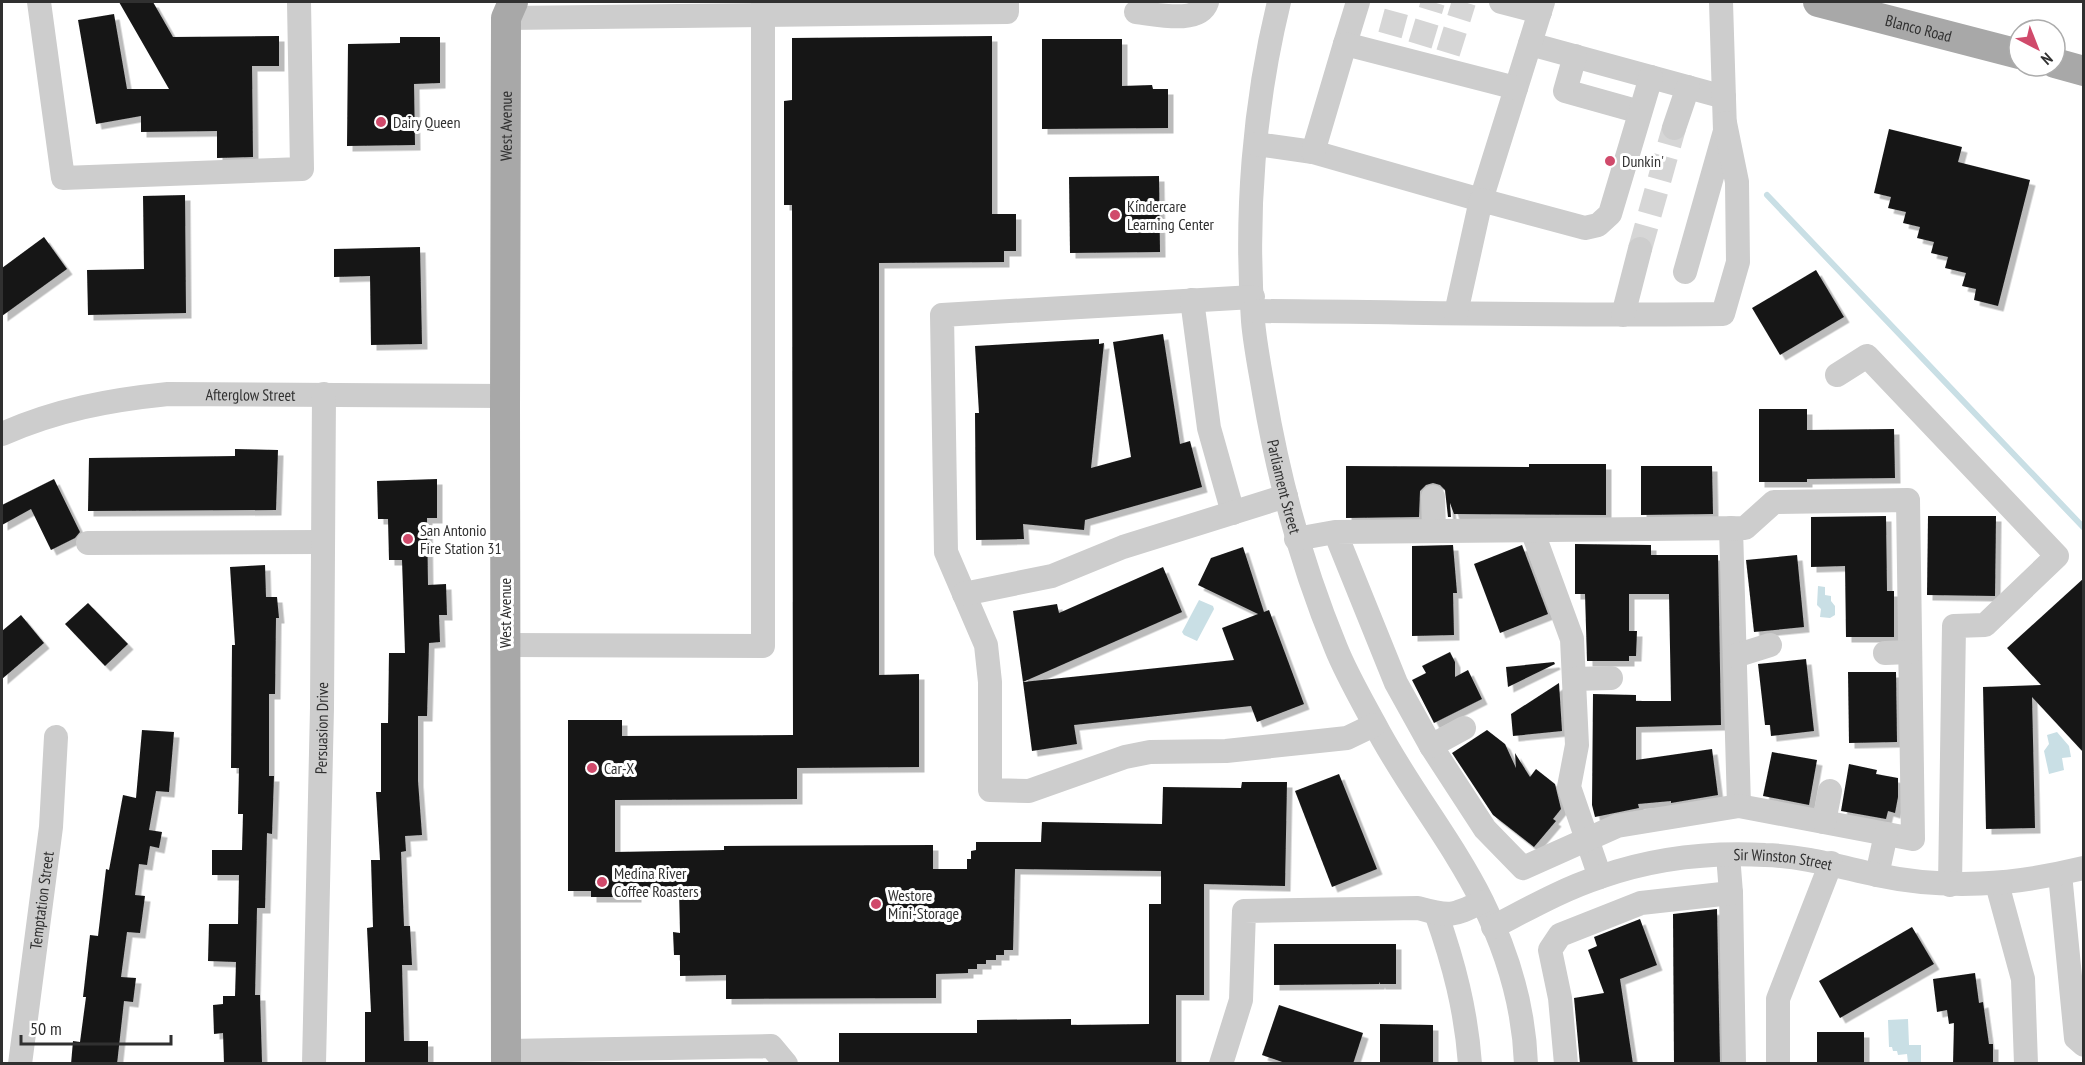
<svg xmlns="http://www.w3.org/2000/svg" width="2085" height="1065" font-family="'PT Sans Narrow',sans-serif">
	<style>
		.water { fill: #c9dfe5 }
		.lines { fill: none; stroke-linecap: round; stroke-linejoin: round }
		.stream { stroke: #c9dfe5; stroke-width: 6 }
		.building { fill: #171717; filter: url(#shadow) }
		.minor-tunnel { stroke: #d6d6d6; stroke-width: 24; stroke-dasharray: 24 12; stroke-linecap: butt }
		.minor { stroke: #cdcdcd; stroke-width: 24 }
		.major { stroke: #a8a8a8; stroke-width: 30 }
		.poi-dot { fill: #d04a6b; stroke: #fff; stroke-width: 2 }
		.labels { text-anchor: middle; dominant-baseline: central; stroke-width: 6; stroke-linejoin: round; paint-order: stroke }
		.street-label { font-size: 16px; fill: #303030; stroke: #fff }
		.poi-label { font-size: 16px; fill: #303030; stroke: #fff; text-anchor: start }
	</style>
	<defs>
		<filter id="shadow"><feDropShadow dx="5.5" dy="5.5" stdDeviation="0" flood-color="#0004"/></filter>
	</defs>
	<rect width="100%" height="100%" fill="#fff"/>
	<!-- water -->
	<g class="water">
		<path d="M1818,586L1825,587V595L1831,596V601L1835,606V615L1830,618L1820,617L1821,609L1817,605Z"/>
		<path d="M1199,600L1213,606L1214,609L1197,641L1184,635L1182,632Z"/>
		<path d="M2057,732L2069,746L2071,757L2062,758L2064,770L2049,774L2044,751L2049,744L2047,735Z"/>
		<path d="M1908,1019L1909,1045H1921V1063H1908L1907,1054L1898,1055L1897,1051H1893L1892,1047H1889L1888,1020Z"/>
	</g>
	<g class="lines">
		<!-- stream -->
		<path class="stream" d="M1767,195L2084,528"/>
	</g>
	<!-- building -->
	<g class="building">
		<path d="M119,2H153L173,37L279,36V66H252L253,157L217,158V131L141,132V116L96,124L78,20L114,14L127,89H169Z"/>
		<path d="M992,36V214H1016V251H1004V262L879,263V675L919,674V767L797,768V799L615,800V852L724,850V846L933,845V869H967V859H971V851L976,850V842H1041L1042,822L1162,824L1163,787L1241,788L1242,782H1287L1285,886L1204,884V995H1176V1064H839V1033H977V1020L1071,1019V1025L1149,1024V904H1161V871L1015,869L1013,950H1004V955H996V960H986V964H977V969H968V973L936,974V998L726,999V975L680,976V955H674L673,932L680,933L679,889L636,890V897H591V891H568V720H622V736L793,735L792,205H784V101L792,100V38Z"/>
		<path d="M400,37H440V83L414,84L415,145L347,146L348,44L400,43Z"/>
		<path d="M1042,39H1122V86L1152,85L1153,89H1168V128L1042,129Z"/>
		<path d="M1889,129L1962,147L1958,162L2030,180L1998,306L1974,300L1976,289L1962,286L1966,273L1945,268L1948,257L1931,253L1934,242L1917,238L1920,227L1903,223L1906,212L1888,208L1891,197L1874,193Z"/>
		<path d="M1159,176L1160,252L1070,253L1069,177Z"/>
		<path d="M185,195L186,313L88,315L87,270L144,269L143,196Z"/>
		<path d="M44,237L67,269L2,316V268Z"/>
		<path d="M420,247L422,344L371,345L370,276L334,277V249Z"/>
		<path d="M1816,270L1844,317L1780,355L1752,308Z"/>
		<path d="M1163,334L1180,444L1190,441L1202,487L1085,520L1084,530L1023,524L1024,539L976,540L975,413H979L975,346L1099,339V344L1104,343L1091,468L1131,457L1113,342Z"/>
		<path d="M1759,409H1807V430L1894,429L1895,478L1807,479V482H1759Z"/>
		<path d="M235,449L278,450L276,510L88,511L89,458L235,456Z"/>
		<path d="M1529,464H1606V515L1454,514L1450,503L1451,517H1448L1445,490L1440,485L1433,483L1426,485L1420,491L1419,517L1346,518V466L1529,467Z"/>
		<path d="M1641,466H1712L1713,514L1641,515Z"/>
		<path d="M54,479L80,532L75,538L51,550L31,509L2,525V505Z"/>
		<path d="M437,479V518H427L428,585L446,584L447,615H439L440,642L429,643L427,716H418V781L422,835L405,836L406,851L401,852L404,926H410L412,965H402L404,1041H428V1064H365V1012H371L367,928L373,927L371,860H380L376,792H381V723H388L389,653H405L402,560H389L388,519H378L377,481Z"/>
		<path d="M1886,516L1887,591H1894V637H1846L1845,566L1811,567V517Z"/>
		<path d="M1928,516H1996L1995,596L1927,595Z"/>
		<path d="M1575,544L1651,545V555H1718L1721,725L1636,727V760L1712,749L1718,795L1671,803V801L1638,804L1639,808L1595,817L1592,805L1593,694L1636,695V701H1671L1669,594H1629V631H1637L1636,656H1629V661H1587L1585,594H1575Z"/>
		<path d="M1453,545L1457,593H1453L1454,635L1412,636V546Z"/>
		<path d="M1522,545L1548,614L1500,633L1474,564Z"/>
		<path d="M1243,547L1264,612L1269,610L1304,704L1257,722L1251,706L1074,725L1077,744L1032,751L1023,682L1234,660L1222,628L1258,614L1198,585L1211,558Z"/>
		<path d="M1797,555L1804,627L1754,632L1746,560Z"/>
		<path d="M265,565L266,597H277L279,618H276L275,694H269V776H274L272,834L267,833L265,908H257L255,995H260L262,1062L224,1064L223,1033L214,1034L213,1005L223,1004V996H235L236,962L208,961L209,924H238L239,875H212V850H242L243,814H238L239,768H231L232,645H235L230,567Z"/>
		<path d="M1163,567L1182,612L1023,682L1013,611L1057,604L1059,613Z"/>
		<path d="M2084,578V753L2032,697L2035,828L1986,829L1983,687L2041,685L2007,648Z"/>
		<path d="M88,603L128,644L105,666L65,624Z"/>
		<path d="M21,615L44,643L2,679V631Z"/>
		<path d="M1450,652L1455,662V677L1468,670L1482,699L1434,723L1412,680L1426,673L1422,666Z"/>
		<path d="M1806,659L1814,731L1771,736L1770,725H1765L1758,664Z"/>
		<path d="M1554,662L1555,664L1508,687L1506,667Z"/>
		<path d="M1848,672H1896L1897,742L1849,743Z"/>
		<path d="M1559,683L1562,731L1513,736L1511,714Z"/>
		<path d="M142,730L174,732L169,792L156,791L149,830L162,832L159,848L150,846L147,865L139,864L135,895L145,896L140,933L127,932L121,977L136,978L133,1002L124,1001L117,1064H71L73,1041L80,1042L86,997H83L90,935L98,936L106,869L109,870L123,795L136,798Z"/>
		<path d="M1487,730L1505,744L1516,768L1515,753L1530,777L1536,769L1555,784L1561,809L1553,819L1556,821L1534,847L1493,815L1452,753Z"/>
		<path d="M1772,752L1817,760L1809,805L1763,796Z"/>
		<path d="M1849,764L1877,770L1876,774L1898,778V797L1895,813L1888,811L1886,819L1841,811Z"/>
		<path d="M1339,774L1377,869L1332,887L1295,791Z"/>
		<path d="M1717,909L1720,1064H1674L1673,914Z"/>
		<path d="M1640,919L1657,965L1620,979L1633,1064H1580L1574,998L1604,993L1588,950L1597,946L1594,937Z"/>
		<path d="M1912,927L1934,964L1840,1018L1819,981Z"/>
		<path d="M1274,944H1396V984H1380V982L1379,984L1274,985Z"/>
		<path d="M1975,973L1979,1003L1983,1002L1989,1044H1993V1064H1953L1954,1023L1949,1024L1947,1010L1937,1012L1933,979Z"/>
		<path d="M1279,1005L1363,1033L1353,1064H1288L1262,1055Z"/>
		<path d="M1380,1024L1433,1025V1064H1380Z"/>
		<rect x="1817" y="1032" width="47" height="32"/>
	</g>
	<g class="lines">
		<!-- minor-tunnel -->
		<g class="minor-tunnel">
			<path d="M1390,35L1399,2"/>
			<path d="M1420,45L1433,2"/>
			<path d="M1448,53L1464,2"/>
			<path d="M1640,249L1674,128"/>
		</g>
		<!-- minor -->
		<g class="minor">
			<path d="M39,2L63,178L302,169L299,2"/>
			<path id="s1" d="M1279,2C1254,104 1245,215 1253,321C1255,345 1260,369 1264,393C1279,481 1302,566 1336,648C1346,673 1361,699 1374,723C1406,785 1451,839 1482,901C1507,951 1524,1008 1526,1064"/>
			<path d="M1501,2L1540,12"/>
			<path d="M1136,12C1156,14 1199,25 1207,2"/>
			<path d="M506,18L1007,12V2"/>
			<path d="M1345,44L1358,2"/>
			<path d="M1530,44L1724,97"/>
			<path d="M1575,56L1565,91L1640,112"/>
			<path d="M1674,128L1688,87"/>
			<path d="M1256,144L1313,152L1481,200L1543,2"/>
			<path d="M1313,152L1345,44L1516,88"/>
			<path d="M1685,272L1725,131L1721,2"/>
			<path d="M1253,297L942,315L946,552L986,645L990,682V790L1029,791L1125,757L1150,752L1226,751L1347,738L1374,725"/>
			<path d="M1192,300L1209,428L1233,513"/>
			<path d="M1253,311C1410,312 1566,316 1723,314L1738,262L1737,182L1725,123"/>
			<path d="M1456,313L1481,200L1585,228L1598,225L1610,214L1651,77"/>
			<path d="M1623,315L1640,249"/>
			<path d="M1837,375L1867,356L2057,556L1985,625L1954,626L1950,885"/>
			<path id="s2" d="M2,434C56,410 109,400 168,394L505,396"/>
			<path d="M1433,497L1434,531"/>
			<path d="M1731,528L1739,806"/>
			<path d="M1532,530L1572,639L1577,745L1569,787L1600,877"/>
			<path d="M1296,539L1335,532L1745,528L1774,502L1908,500L1913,839L1739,806L1617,826L1523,868L1485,829L1431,746L1396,683L1335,532"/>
			<path d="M88,543L323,542"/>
			<path d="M964,594L1052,576L1123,547L1286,496"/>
			<path d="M505,645L763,646V2"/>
			<path d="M1885,653L1910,652"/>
			<path d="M1735,656L1770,645"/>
			<path d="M1574,679L1611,678"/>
			<path d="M1431,746L1464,728"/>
			<path d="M1824,822L1830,791"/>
			<path d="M1728,855L1731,893L1734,1064"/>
			<path d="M2060,874L2076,1038L2084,1045"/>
			<path d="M1877,875L1886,834"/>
			<path d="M1997,884L2023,979L2026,1064"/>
			<path d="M1436,913C1454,964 1466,1010 1470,1064"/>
			<path id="s3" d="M1493,927C1528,909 1563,889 1600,877C1654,858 1709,852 1765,855C1804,856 1840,867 1877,875C1947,890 2014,885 2084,868"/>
			<path d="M506,1051L771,1046L786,1064"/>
			<path id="s4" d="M20,1064L51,827L56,737"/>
			<path id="s5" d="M314,1064L322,708L324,394"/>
			<path d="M1221,1064L1241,1000L1244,911L1418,908C1451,917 1452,916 1482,902"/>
			<path d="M1566,1064L1560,998L1550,950L1560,935L1641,903L1731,893"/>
			<path d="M1778,1064V999L1831,863"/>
		</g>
		<!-- major -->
		<g class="major">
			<path id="s6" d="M1818,2L2019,54"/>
			<path d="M2055,63L2084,71"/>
			<path id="s7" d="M506,1064L505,408L506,18L513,2"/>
		</g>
	</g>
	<!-- markers -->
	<g class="poi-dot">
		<circle cx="381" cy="122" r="6"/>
		<circle cx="1610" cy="161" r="6"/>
		<circle cx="1115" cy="215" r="6"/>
		<circle cx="408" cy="539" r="6"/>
		<circle cx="592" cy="768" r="6"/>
		<circle cx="602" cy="882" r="6"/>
		<circle cx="876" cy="904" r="6"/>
	</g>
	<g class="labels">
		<!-- street labels -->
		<g class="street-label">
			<text stroke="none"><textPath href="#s6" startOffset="104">Blanco Road</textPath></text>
			<text stroke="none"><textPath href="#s7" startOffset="938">West Avenue</textPath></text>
			<text stroke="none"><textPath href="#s2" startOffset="254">Afterglow Street</textPath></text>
			<text stroke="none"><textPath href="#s1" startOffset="490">Parliament Street</textPath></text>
			<text transform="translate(505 613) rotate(-90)">West Avenue</text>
			<text stroke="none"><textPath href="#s5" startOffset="336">Persuasion Drive</textPath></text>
			<text stroke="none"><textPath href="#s3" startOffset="304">Sir Winston Street</textPath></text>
			<text stroke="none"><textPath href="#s4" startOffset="165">Temptation Street</textPath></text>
		</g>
		<!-- poi labels -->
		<g class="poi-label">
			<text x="393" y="122">Dairy Queen</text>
			<text x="1622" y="161">Dunkin'</text>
			<text x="1127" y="206">Kindercare<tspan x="1127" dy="18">Learning Center</tspan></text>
			<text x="420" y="530">San Antonio<tspan x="420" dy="18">Fire Station 31</tspan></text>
			<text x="604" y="768">Car-X</text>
			<text x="614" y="873">Medina River<tspan x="614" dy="18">Coffee Roasters</tspan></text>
			<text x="888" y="895">Westore<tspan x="888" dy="18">Mini-Storage</tspan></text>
		</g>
	</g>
	<!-- border -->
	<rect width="2085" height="1065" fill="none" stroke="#303030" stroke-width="6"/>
	<!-- north arrow -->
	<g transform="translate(2037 48) rotate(138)"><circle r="28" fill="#ffffff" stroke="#acacac" stroke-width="1.5"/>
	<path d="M0-4.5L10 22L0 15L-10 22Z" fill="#d04a6b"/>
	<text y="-9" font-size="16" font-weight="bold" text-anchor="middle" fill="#303030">N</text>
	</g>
	<!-- scale -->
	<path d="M21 1035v9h150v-9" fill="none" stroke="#303030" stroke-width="3"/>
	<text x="30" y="1035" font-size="18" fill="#303030" stroke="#ffffff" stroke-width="4.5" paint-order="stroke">50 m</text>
</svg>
